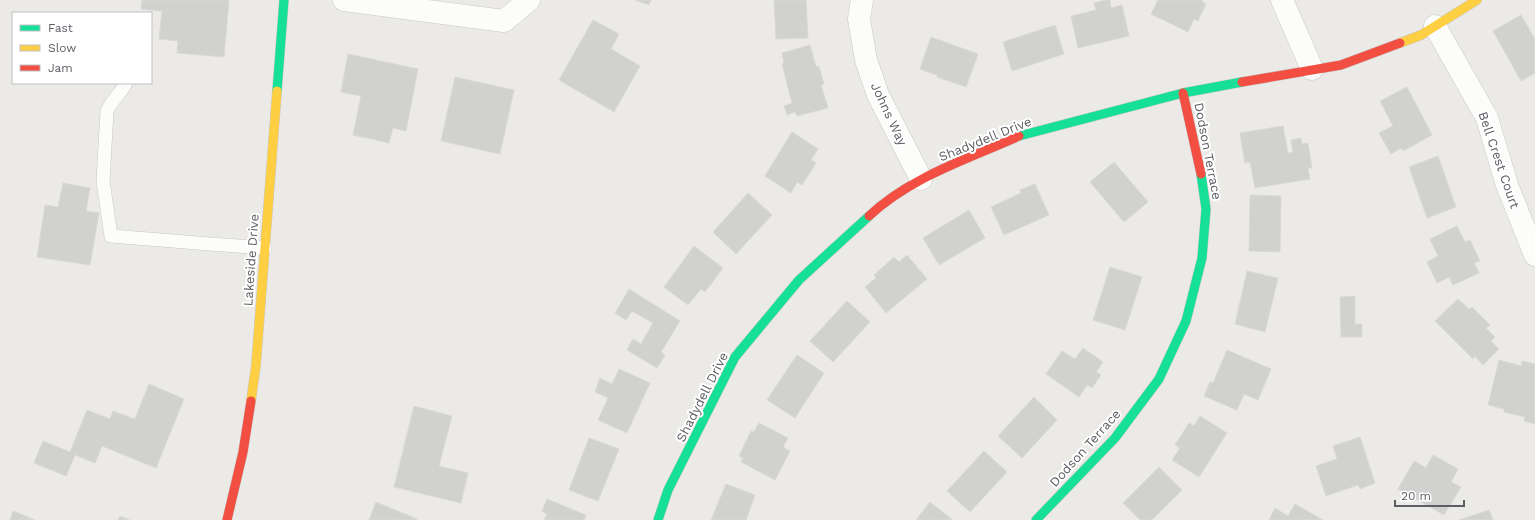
<svg xmlns="http://www.w3.org/2000/svg" width="1535" height="520" font-family="'Work Sans',sans-serif">
	<style>
		.building { fill: #d1d1cf; stroke: #dad9d5 }
		.lines { fill: none; stroke-linecap: round; stroke-linejoin: round }
		.lane-casing { stroke: #c8c8c8; stroke-width: 14 }
		.street-casing { stroke: #c8c8c8; stroke-width: 23 }
		.fast-casing { stroke: #c7c7c6; stroke-width: 10 }
		.slow-casing { stroke: #c7c7c6; stroke-width: 10 }
		.jam-casing { stroke: #c7c7c6; stroke-width: 10 }
		.lane { stroke: #fcfcfb; stroke-width: 13 }
		.street { stroke: #fcfcfb; stroke-width: 22 }
		.fast { stroke: #16e098; stroke-width: 9 }
		.slow { stroke: #ffcf43; stroke-width: 9 }
		.jam { stroke: #f24e42; stroke-width: 9 }
		.labels { text-anchor: middle; dominant-baseline: central; stroke-width: 4; stroke-linejoin: round; paint-order: stroke }
		.street-label { font-size: 13px; fill: #5b5e63; stroke: #fff }
	</style>
	<rect width="100%" height="100%" fill="#ebeae6"/>
	<!-- building -->
	<g class="building">
		<path d="M142,0H229L224,57L177,53L178,41L159,39L162,11L141,9Z"/>
		<path d="M635,0H651L649,5Z"/>
		<path d="M774,0H806L808,38L776,39Z"/>
		<path d="M1106,0H1110L1111,8L1122,5L1129,36L1078,48L1071,16L1096,10L1094,3Z"/>
		<path d="M1158,0H1203L1202,2L1206,4L1198,21L1194,19L1188,32L1151,14Z"/>
		<path d="M1521,15L1535,39V73L1521,81L1493,31Z"/>
		<path d="M593,20L619,34L611,49L640,66L614,112L559,80Z"/>
		<path d="M1055,25L1064,54L1012,71L1003,42Z"/>
		<path d="M931,37L978,54L966,87L937,77V75L920,69Z"/>
		<path d="M810,45L816,67L819,66L824,84L821,85L828,108L797,116L795,112L787,115L784,106L792,103L782,64L784,63L782,53Z"/>
		<path d="M348,54L418,69L406,131L393,128L389,143L353,135L361,96L341,92Z"/>
		<path d="M455,77L514,90L500,154L441,141Z"/>
		<path d="M1407,87L1432,135L1403,151L1401,148L1391,154L1379,133L1393,126L1380,101Z"/>
		<path d="M1283,126L1288,153L1293,152L1291,140L1301,138L1302,144L1308,143L1312,168H1308L1310,179L1255,188L1250,162L1245,163L1240,133Z"/>
		<path d="M792,132L818,149L811,160L816,163L802,185L797,182L791,193L765,176Z"/>
		<path d="M1438,156L1456,207L1427,218L1409,167Z"/>
		<path d="M1114,162L1148,202L1124,222L1090,182Z"/>
		<path d="M63,183L90,188L86,211L99,213L90,265L37,257L45,205L58,207Z"/>
		<path d="M1035,184L1049,215L1004,235L991,207L1021,193L1020,190Z"/>
		<path d="M748,193L772,215L736,254L713,232Z"/>
		<path d="M1250,195L1281,196L1280,252L1249,251Z"/>
		<path d="M969,210L985,238L939,265L923,238Z"/>
		<path d="M1457,226L1465,242L1470,240L1480,261L1474,263L1479,273L1453,285L1449,277L1437,283L1427,262L1438,256L1430,239Z"/>
		<path d="M694,246L723,268L705,292L701,289L688,305L664,287Z"/>
		<path d="M907,255L927,279L886,313L865,287L876,278L874,275L894,257L899,262Z"/>
		<path d="M1110,267L1142,277L1125,330L1093,320Z"/>
		<path d="M1247,271L1278,278L1265,332L1235,324Z"/>
		<path d="M629,289L680,321L661,352L665,355L657,368L627,350L633,339L641,344L653,323L632,311L626,320L615,313Z"/>
		<path d="M1355,296V324H1362V337H1341L1340,297Z"/>
		<path d="M1458,299L1469,309L1472,307L1490,325L1486,328L1495,337L1491,341L1499,349L1483,365L1475,356L1473,359L1435,321Z"/>
		<path d="M847,301L870,322L833,362L810,341Z"/>
		<path d="M1083,348L1103,362L1096,372L1101,375L1092,388L1087,385L1079,397L1046,374L1062,351L1075,359Z"/>
		<path d="M1227,350L1271,369L1258,400L1244,394L1237,410L1204,396L1210,382L1213,383Z"/>
		<path d="M797,355L824,373L795,418L767,400Z"/>
		<path d="M1499,360L1521,366L1522,361L1535,364V424L1524,421L1525,417L1504,412V409L1488,405Z"/>
		<path d="M619,369L650,383L627,433L598,420L608,398L595,392L600,378L612,384Z"/>
		<path d="M149,384L184,399L156,468L102,446L95,463L75,455L66,476L34,463L43,441L70,452L87,410L110,419L113,411L135,419Z"/>
		<path d="M1034,397L1057,420L1022,458L998,436Z"/>
		<path d="M414,406L452,416L439,466L468,473L461,503L394,487Z"/>
		<path d="M1200,416L1227,433L1199,477L1172,460L1180,448L1175,445L1189,423L1194,426Z"/>
		<path d="M759,423L788,438L783,447L790,451L775,480L741,462L743,458L739,456L751,431L754,432Z"/>
		<path d="M1360,437L1375,483L1360,489L1358,485L1326,496L1316,466L1337,459L1333,446Z"/>
		<path d="M589,438L619,449L598,501L569,490Z"/>
		<path d="M984,451L1007,472L970,512L947,491Z"/>
		<path d="M1433,455L1458,469L1451,482L1461,487L1444,515L1398,489L1414,461L1426,468Z"/>
		<path d="M1159,467L1182,490L1152,520H1140L1123,503Z"/>
		<path d="M726,484L755,495L746,520H711Z"/>
		<path d="M547,499L586,515L584,520H544L547,514L542,511Z"/>
		<path d="M376,502L417,519L416,520H369Z"/>
		<path d="M930,502L953,520H916Z"/>
		<path d="M1295,504L1323,520H1269L1275,508L1288,516Z"/>
		<path d="M1489,510L1493,520H1459Z"/>
		<path d="M13,511L35,520H10Z"/>
		<path d="M120,516L130,520H118Z"/>
	</g>
	<g class="lines">
		<!-- lane casing -->
		<g class="lane-casing">
			<path id="lane" d="M126,83C121,93 111,101 107,111L103,181L111,236L210,244L265,248"/>
		</g>
		<!-- street casing -->
		<g class="street-casing">
			<g id="street">
				<path d="M344,0L504,21L529,0"/>
				<path d="M862,0L859,19L866,60L878,95L921,179"/>
				<path d="M1282,0L1312,69"/>
				<path d="M1435,26L1487,118L1507,185L1535,255"/>
			</g>
		</g>
		<!-- fast casing -->
		<g class="fast-casing">
			<g id="fast">
				<path d="M277,91L284,0"/>
				<path d="M1019,136L1183,93L1242,82"/>
				<path d="M658,520L668,490L735,357L799,280L869,216"/>
				<path d="M1036,520L1115,438L1159,379L1186,321L1202,258L1206,209L1201,174"/>
			</g>
		</g>
		<!-- slow casing -->
		<g class="slow-casing">
			<g id="slow">
				<path d="M1400,43L1421,35L1477,0"/>
				<path d="M251,401L256,365L277,91"/>
			</g>
		</g>
		<!-- jam casing -->
		<g class="jam-casing">
			<g id="jam">
				<path d="M1242,82L1341,65L1400,43"/>
				<path d="M1183,93L1201,174"/>
				<path d="M869,216C910,177 968,159 1019,136"/>
				<path d="M227,520L243,452L251,401"/>
			</g>
		</g>
		<!-- lane -->
		<use href="#lane" class="lane"/>
		<!-- street -->
		<use href="#street" class="street"/>
		<!-- fast -->
		<use href="#fast" class="fast"/>
		<!-- slow -->
		<use href="#slow" class="slow"/>
		<!-- jam -->
		<use href="#jam" class="jam"/>
	</g>
	<g class="labels">
		<!-- street labels -->
		<g class="street-label">
			<text transform="translate(889 114) rotate(65)">Johns Way</text>
			<text transform="translate(985 139) rotate(-22)">Shadydell Drive</text>
			<text transform="translate(1208 151) rotate(79)">Dodson Terrace</text>
			<text transform="translate(1499 160) rotate(71)">Bell Crest Court</text>
			<text transform="translate(251 260) rotate(-86)">Lakeside Drive</text>
			<text transform="translate(702 397) rotate(-63)">Shadydell Drive</text>
			<text transform="translate(1085 448) rotate(-48)">Dodson Terrace</text>
		</g>
	</g>
	<!-- legend -->
	<rect x="12" y="12" width="140" height="72" fill="#ffffff" stroke="#bdbfc1"/>
	<rect x="20" y="25" width="20" height="6" fill="#16e098" stroke="#bdbfc1"/>
	<text x="48" y="32" font-size="12" fill="#5b5e63">Fast</text>
	<rect x="20" y="45" width="20" height="6" fill="#ffcf43" stroke="#bdbfc1"/>
	<text x="48" y="52" font-size="12" fill="#5b5e63">Slow</text>
	<rect x="20" y="65" width="20" height="6" fill="#f24e42" stroke="#bdbfc1"/>
	<text x="48" y="72" font-size="12" fill="#5b5e63">Jam</text>
	<!-- scale -->
	<path d="M1395 500v6h69v-6" fill="none" stroke="#5b5e63" stroke-width="2"/>
	<text x="1401" y="500" font-size="12" fill="#5b5e63" stroke="#ffffff" stroke-width="3" paint-order="stroke">20 m</text>
</svg>
